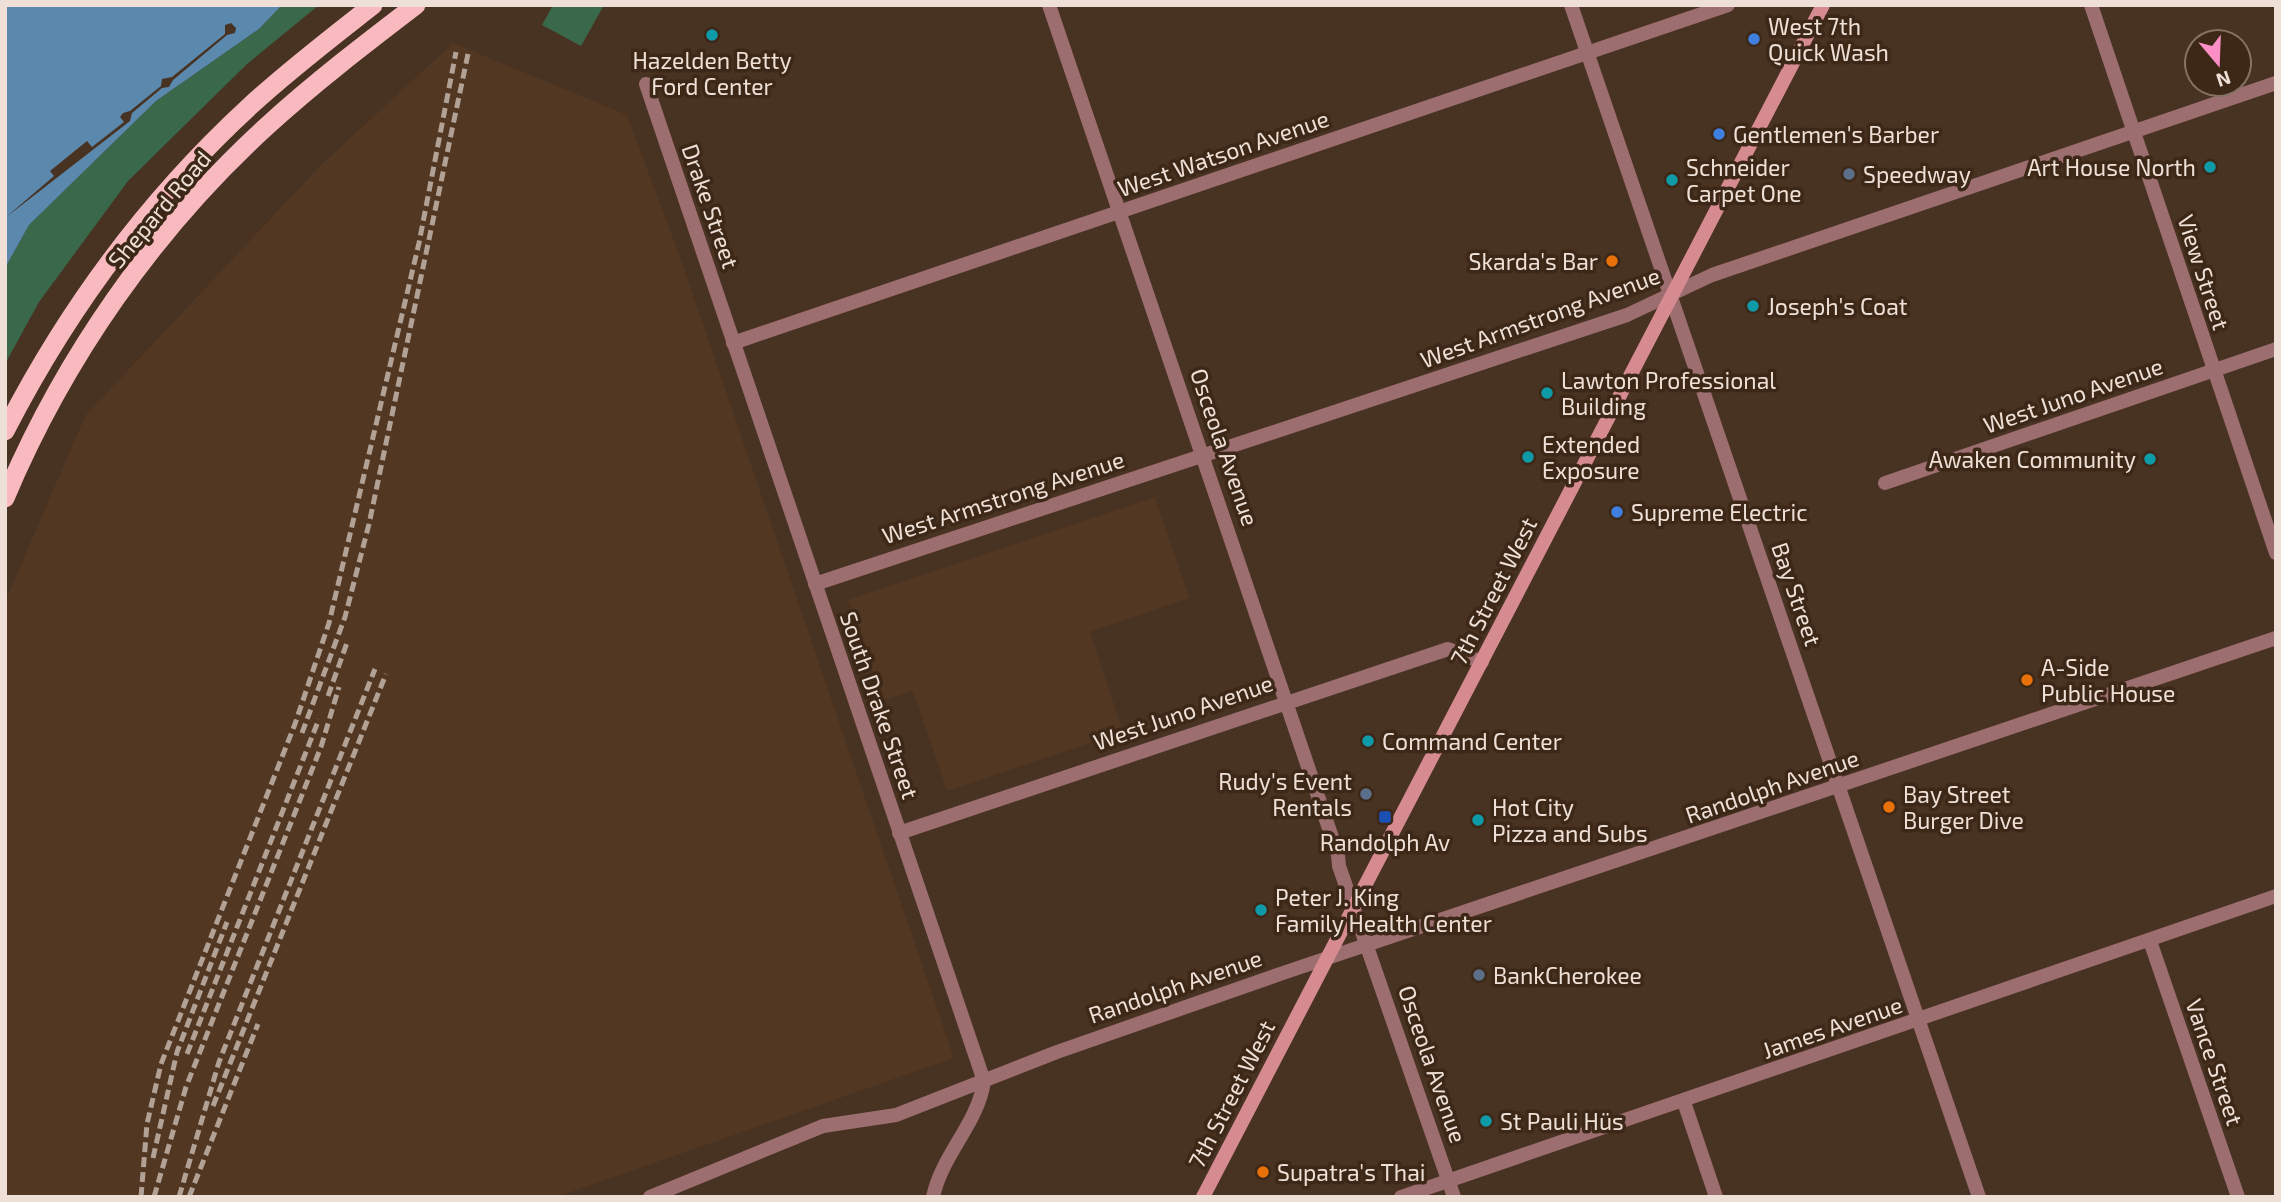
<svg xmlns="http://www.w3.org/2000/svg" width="2281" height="1202" font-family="'Exo 2',sans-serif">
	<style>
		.built { fill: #523722 }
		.green { fill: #39694a }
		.water { fill: #5b89ae }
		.pier { fill: #483222 }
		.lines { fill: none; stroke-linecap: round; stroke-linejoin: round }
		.minor { stroke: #9d6e70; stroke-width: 14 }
		.tertiary { stroke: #9d6e70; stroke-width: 14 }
		.secondary { stroke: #d68b90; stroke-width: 14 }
		.trunk { stroke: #f8babe; stroke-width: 19 }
		.rail { stroke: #b2a195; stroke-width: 5; stroke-dasharray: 10 5; stroke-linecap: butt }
		.culture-dot { fill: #0f9aa8; stroke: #3d2818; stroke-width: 2.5 }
		.shop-dot { fill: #3f7fe0; stroke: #3d2818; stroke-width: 2.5 }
		.service-dot { fill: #5c6f8a; stroke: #3d2818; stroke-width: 2.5 }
		.food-dot { fill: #e8710a; stroke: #3d2818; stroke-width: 2.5 }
		.transit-dot { fill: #1a4fb4; stroke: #3d2818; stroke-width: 2.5 }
		.labels { text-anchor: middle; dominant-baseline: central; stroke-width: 7; stroke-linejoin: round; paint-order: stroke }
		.poi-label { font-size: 23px; fill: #eee0d6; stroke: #3d2818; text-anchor: start }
		.street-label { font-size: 23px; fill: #eee0d6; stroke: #3d2818 }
	</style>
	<rect width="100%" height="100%" fill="#483222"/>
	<!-- built -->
	<g class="built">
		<path d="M453,43L627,115L679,254L954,1058L557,1197H5V602L85,416L320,166Z"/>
		<path d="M1155,497L1189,598L1090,632L1123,732L947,791L913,691L883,700L848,600Z"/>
	</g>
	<!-- green -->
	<g class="green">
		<path d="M282,5H319L247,64L128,181L39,302L5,364V268L29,225L156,101L259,29Z"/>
		<path d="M553,5H604L581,46L542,25Z"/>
	</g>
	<!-- water -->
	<path class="water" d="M5,5H282L259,29L156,101L29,225L5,268Z"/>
	<!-- pier -->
	<path class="pier" d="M231,23L236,28L235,33L227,35L173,80L169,87L162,88L132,113L130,121L5,218L54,176L50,171L87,141L92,147L124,122L120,117L123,113L130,111L161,86L162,79L172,77L225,34V25Z"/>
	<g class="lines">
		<!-- minor -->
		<g class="minor">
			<path d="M1049,5L1338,855L1339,866L1454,1197"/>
			<path d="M1571,5L1979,1197"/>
			<path d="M2091,5L2276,553"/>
			<path d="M646,84L984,1081C978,1124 942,1154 933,1197"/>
			<path d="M733,343L1728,5"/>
			<path d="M1885,483L2276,349"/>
			<path d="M815,584L1627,315L1712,275L2276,83"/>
			<path d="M899,833L1448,649L1482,662"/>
			<path d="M2150,941L2238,1197"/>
			<path d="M1684,1102L1716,1197"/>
			<path d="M1401,1197L2276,896"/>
		</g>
		<!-- tertiary -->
		<path class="tertiary" d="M650,1197L823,1126L896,1115L1057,1052L1280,974L2276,638"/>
		<!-- secondary -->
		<path class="secondary" d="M1203,1197L1823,5"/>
		<!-- trunk -->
		<g class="trunk">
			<path d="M5,431C67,310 150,198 250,106C289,70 331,38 373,5"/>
			<path d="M5,498C64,358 154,229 267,126C314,83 365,44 416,5"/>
		</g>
		<!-- rail -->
		<g class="rail">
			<path d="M328,696L348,640"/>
			<path d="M302,733L345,617L369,524L468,54"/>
			<path d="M187,1054L319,719"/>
			<path d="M213,1106L386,674"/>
			<path d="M153,1158L177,1052L227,922"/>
			<path d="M141,1197L147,1124L161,1064L295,724L329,623L419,243L456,52"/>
			<path d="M154,1197L186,1087L321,747L339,687"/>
			<path d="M179,1197L219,1062L375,669"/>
			<path d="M189,1197L258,1024"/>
		</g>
	</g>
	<!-- markers -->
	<g class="culture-dot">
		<circle cx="712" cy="35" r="7"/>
		<circle cx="2210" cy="167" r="7"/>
		<circle cx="1672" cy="180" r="7"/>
		<circle cx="1753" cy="306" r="7"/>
		<circle cx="1547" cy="393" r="7"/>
		<circle cx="1528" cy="457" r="7"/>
		<circle cx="2150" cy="459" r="7"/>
		<circle cx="1368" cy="741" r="7"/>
		<circle cx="1478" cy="820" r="7"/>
		<circle cx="1261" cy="910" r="7"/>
		<circle cx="1486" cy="1121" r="7"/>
	</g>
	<g class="shop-dot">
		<circle cx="1754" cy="39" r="7"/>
		<circle cx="1719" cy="134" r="7"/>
		<circle cx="1617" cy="512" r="7"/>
	</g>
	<g class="service-dot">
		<circle cx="1849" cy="174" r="7"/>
		<circle cx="1366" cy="794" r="7"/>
		<circle cx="1479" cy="975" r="7"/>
	</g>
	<g class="food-dot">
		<circle cx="1612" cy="261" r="7"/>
		<circle cx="2027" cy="680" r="7"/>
		<circle cx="1889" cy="807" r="7"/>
		<circle cx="1263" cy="1172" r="7"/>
	</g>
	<rect class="transit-dot" x="1378" y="810" width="14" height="14" rx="3.5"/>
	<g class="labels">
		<!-- poi labels -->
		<g class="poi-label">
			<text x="1768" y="26">West 7th<tspan x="1768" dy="26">Quick Wash</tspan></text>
			<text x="712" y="60" text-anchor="middle">Hazelden Betty<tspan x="712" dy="26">Ford Center</tspan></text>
			<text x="1733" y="134">Gentlemen's Barber</text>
			<text x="1686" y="167">Schneider<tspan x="1686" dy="26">Carpet One</tspan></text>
			<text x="2196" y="167" text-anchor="end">Art House North</text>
			<text x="1863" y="174">Speedway</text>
			<text x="1598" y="261" text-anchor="end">Skarda's Bar</text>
			<text x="1767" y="306">Joseph's Coat</text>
			<text x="1561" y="380">Lawton Professional<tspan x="1561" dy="26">Building</tspan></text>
			<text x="1542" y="444">Extended<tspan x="1542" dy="26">Exposure</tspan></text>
			<text x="2136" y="459" text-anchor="end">Awaken Community</text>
			<text x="1631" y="512">Supreme Electric</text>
			<text x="2041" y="667">A-Side<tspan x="2041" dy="26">Public House</tspan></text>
			<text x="1382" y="741">Command Center</text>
			<text x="1352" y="781" text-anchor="end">Rudy's Event<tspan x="1352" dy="26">Rentals</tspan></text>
			<text x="1903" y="794">Bay Street<tspan x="1903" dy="26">Burger Dive</tspan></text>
			<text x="1492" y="807">Hot City<tspan x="1492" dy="26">Pizza and Subs</tspan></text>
			<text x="1385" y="842" text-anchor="middle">Randolph Av</text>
			<text x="1275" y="897">Peter J. King<tspan x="1275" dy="26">Family Health Center</tspan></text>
			<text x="1493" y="975">BankCherokee</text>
			<text x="1500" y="1121">St Pauli Hüs</text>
			<text x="1277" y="1172">Supatra's Thai</text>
		</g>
		<!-- street labels -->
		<g class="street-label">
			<text transform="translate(1223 153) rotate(-19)">West Watson Avenue</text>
			<text transform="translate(711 206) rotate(71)">Drake Street</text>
			<text transform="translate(159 209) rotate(-50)">Shepard Road</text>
			<text transform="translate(2204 272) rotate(72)">View Street</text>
			<text transform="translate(1540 317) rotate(-20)">West Armstrong Avenue</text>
			<text transform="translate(2073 395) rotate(-19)">West Juno Avenue</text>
			<text transform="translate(1225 447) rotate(71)">Osceola Avenue</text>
			<text transform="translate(1003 497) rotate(-18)">West Armstrong Avenue</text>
			<text transform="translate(1493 591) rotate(-63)">7th Street West</text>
			<text transform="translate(1797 594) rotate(71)">Bay Street</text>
			<text transform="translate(880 705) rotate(71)">South Drake Street</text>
			<text transform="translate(1183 712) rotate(-19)">West Juno Avenue</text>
			<text transform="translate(1772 786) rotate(-19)">Randolph Avenue</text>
			<text transform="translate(1175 986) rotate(-19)">Randolph Avenue</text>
			<text transform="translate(1832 1027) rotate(-19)">James Avenue</text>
			<text transform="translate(2215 1062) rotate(71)">Vance Street</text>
			<text transform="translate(1433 1064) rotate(71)">Osceola Avenue</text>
			<text transform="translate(1231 1094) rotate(-63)">7th Street West</text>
		</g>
	</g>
	<!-- border -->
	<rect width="2281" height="1202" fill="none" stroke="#eee0d6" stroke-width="14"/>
	<!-- north arrow -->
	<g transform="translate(2218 63) rotate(161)"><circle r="33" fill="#3d2818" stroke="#847264" stroke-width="2"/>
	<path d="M0-5L12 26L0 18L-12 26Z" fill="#fb8fc5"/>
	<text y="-10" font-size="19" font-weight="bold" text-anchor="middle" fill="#eee0d6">N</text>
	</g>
</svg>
